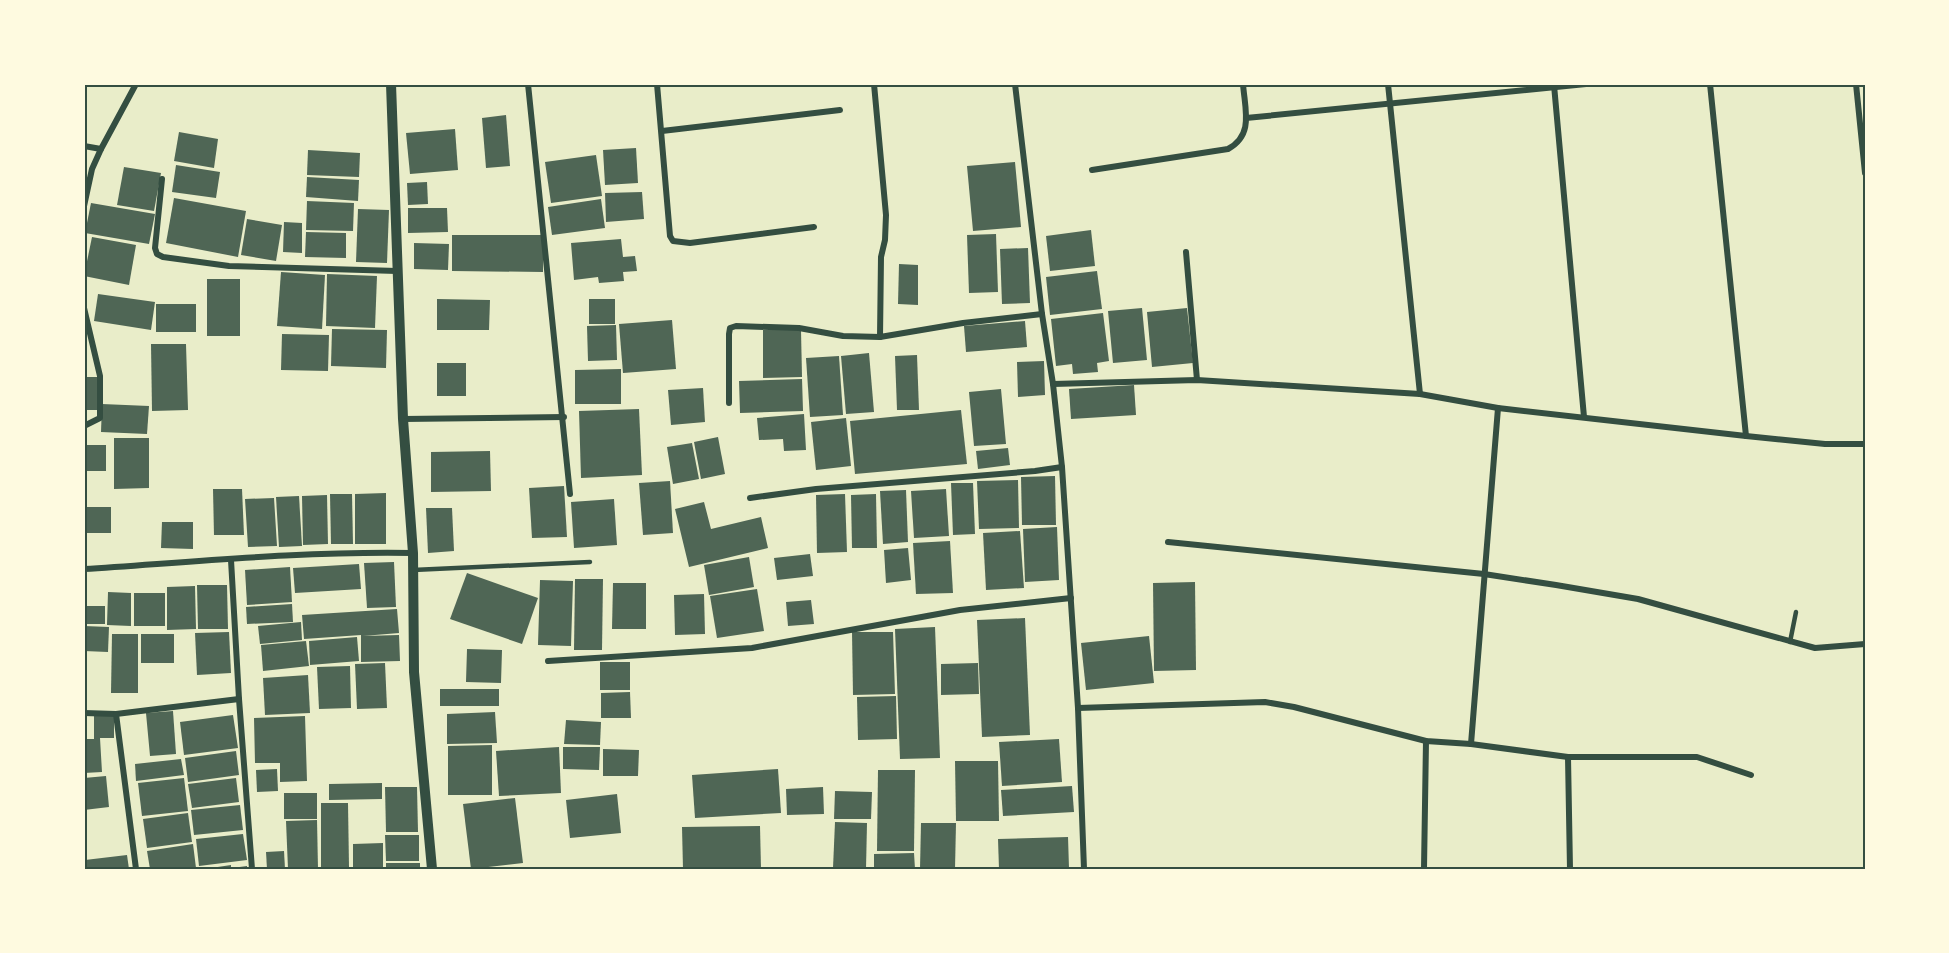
<svg xmlns="http://www.w3.org/2000/svg" width="1949" height="953" font-family="'Open Sans',sans-serif">
	<style>
		.building { fill: #4f6655 }
		.lines { fill: none; stroke-linecap: round; stroke-linejoin: round }
		.service { stroke: #344e41; stroke-width: 4.5 }
		.minor { stroke: #344e41; stroke-width: 6 }
		.tertiary { stroke: #344e41; stroke-width: 10 }
		.neatline { fill: none; stroke: #344e41; stroke-width: 2 }
	</style>
	<rect width="100%" height="100%" fill="#e9edc9"/>
	<!-- building -->
	<g class="building">
		<path d="M506,115L510,166L486,168L482,118Z"/>
		<path d="M455,129L458,170L410,174L406,133Z"/>
		<path d="M179,132L218,139L214,168L174,161Z"/>
		<path d="M636,148L638,183L605,185L603,150Z"/>
		<path d="M308,150L360,153L359,177L307,175Z"/>
		<path d="M596,155L602,196L551,203L545,162Z"/>
		<path d="M1015,162L1021,227L973,231L967,166Z"/>
		<path d="M176,165L220,172L216,198L172,192Z"/>
		<path d="M124,167L161,173L154,211L117,205Z"/>
		<path d="M307,177L359,180L358,201L306,197Z"/>
		<path d="M427,182L428,204L408,205L407,183Z"/>
		<path d="M642,192L644,219L606,222L605,193Z"/>
		<path d="M174,198L246,211L238,257L166,243Z"/>
		<path d="M601,199L605,228L552,235L548,207Z"/>
		<path d="M307,201L354,203L353,231L306,230Z"/>
		<path d="M91,203L155,214L149,244L85,233Z"/>
		<path d="M408,208H447L448,232L408,233Z"/>
		<path d="M358,209L389,210L387,263L356,262Z"/>
		<path d="M247,219L282,225L276,261L241,255Z"/>
		<path d="M284,222L302,223V253L283,252Z"/>
		<path d="M1091,230L1095,266L1050,271L1046,236Z"/>
		<path d="M306,232L346,233V258L305,257Z"/>
		<path d="M996,234L998,292L969,293L967,235Z"/>
		<path d="M452,235H543V272L452,271Z"/>
		<path d="M92,237L136,245L129,285L84,276Z"/>
		<path d="M621,239L623,257L635,256L637,271L623,272L624,281L599,283L598,277L574,280L571,243Z"/>
		<path d="M414,243L449,244L448,270L414,269Z"/>
		<path d="M1028,248L1030,303L1002,304L1000,249Z"/>
		<path d="M899,264L918,265V305L898,304Z"/>
		<path d="M1097,271L1102,309L1050,315L1046,277Z"/>
		<path d="M281,272L325,275L322,329L277,326Z"/>
		<path d="M327,274L377,276L375,328L326,326Z"/>
		<rect x="207" y="279" width="33" height="57"/>
		<path d="M98,294L155,302L151,330L94,321Z"/>
		<path d="M437,299L490,300L489,330H437Z"/>
		<rect x="589" y="299" width="26" height="25"/>
		<rect x="156" y="304" width="40" height="28"/>
		<path d="M1142,308L1147,360L1113,363L1108,311Z"/>
		<path d="M1187,308L1193,363L1152,367L1147,312Z"/>
		<path d="M1103,313L1109,361L1097,363L1098,372L1073,374L1072,364L1056,366L1051,319Z"/>
		<path d="M672,320L676,369L623,373L619,324Z"/>
		<path d="M1025,321L1027,347L966,352L964,326Z"/>
		<path d="M616,325L617,360L588,361L587,326Z"/>
		<path d="M332,329L387,330L386,368L331,366Z"/>
		<path d="M763,330H801L802,377L763,378Z"/>
		<path d="M282,334L329,335L328,371L281,370Z"/>
		<path d="M151,344H186L188,410L152,411Z"/>
		<path d="M869,353L874,412L846,414L841,356Z"/>
		<path d="M917,355L919,410H897L895,356Z"/>
		<path d="M839,356L843,415L810,417L806,358Z"/>
		<path d="M1044,361L1045,395L1018,397L1017,362Z"/>
		<rect x="437" y="363" width="29" height="33"/>
		<path d="M621,369V404H575V370Z"/>
		<rect x="84" y="377" width="13" height="33"/>
		<path d="M802,379L803,411L740,413L739,381Z"/>
		<path d="M1134,385L1136,415L1071,419L1069,389Z"/>
		<path d="M703,388L705,422L671,425L668,390Z"/>
		<path d="M1001,389L1006,444L974,446L969,392Z"/>
		<path d="M102,404L149,406L147,434L101,432Z"/>
		<path d="M639,409L642,475L581,478L579,411Z"/>
		<path d="M961,410L967,464L855,474L850,421Z"/>
		<path d="M804,414L806,450L784,451L783,439L759,440L757,418Z"/>
		<path d="M846,418L851,466L816,470L811,422Z"/>
		<path d="M718,437L725,474L701,479L694,442Z"/>
		<path d="M114,438H149V488L114,489Z"/>
		<path d="M692,443L699,479L673,484L667,447Z"/>
		<rect x="84" y="445" width="22" height="26"/>
		<path d="M1008,448L1010,465L978,469L976,451Z"/>
		<path d="M490,451L491,491L431,492V452Z"/>
		<path d="M1055,476L1056,525H1022L1021,477Z"/>
		<path d="M1018,480L1019,528L979,529L977,481Z"/>
		<path d="M670,481L673,533L643,535L639,483Z"/>
		<path d="M951,483H973L975,534L953,535Z"/>
		<path d="M564,486L567,537L532,538L529,488Z"/>
		<path d="M213,489H242L244,535H214Z"/>
		<path d="M946,489L949,536L914,538L911,491Z"/>
		<path d="M906,490L908,542L883,544L880,491Z"/>
		<path d="M386,493V544H355V494Z"/>
		<path d="M330,494H352L353,544H331Z"/>
		<path d="M845,494L847,552L817,553L816,495Z"/>
		<path d="M876,494L877,548H852L851,495Z"/>
		<path d="M327,495L328,544L303,545L302,496Z"/>
		<path d="M299,496L302,546L279,547L276,497Z"/>
		<path d="M274,498L277,546L248,547L245,499Z"/>
		<path d="M614,499L617,545L574,548L571,502Z"/>
		<path d="M704,502L711,529L761,517L768,548L689,567L675,509Z"/>
		<rect x="84" y="507" width="27" height="26"/>
		<path d="M426,508H452L454,551L428,553Z"/>
		<path d="M162,522H193V549L161,548Z"/>
		<path d="M1057,527L1059,580L1025,582L1023,529Z"/>
		<path d="M1020,531L1024,588L986,590L983,533Z"/>
		<path d="M950,541L953,593L916,594L913,543Z"/>
		<path d="M908,548L911,580L886,583L884,550Z"/>
		<path d="M810,554L813,576L777,580L774,558Z"/>
		<path d="M749,557L754,587L709,595L704,565Z"/>
		<path d="M394,562L396,607L367,608L364,563Z"/>
		<path d="M359,564L361,589L295,593L293,568Z"/>
		<path d="M290,567L292,602L247,605L245,570Z"/>
		<path d="M467,573L538,598L522,644L450,619Z"/>
		<path d="M575,579H603L602,650H574Z"/>
		<path d="M540,580L573,581L571,646L538,645Z"/>
		<path d="M1195,582L1196,670L1154,671L1153,583Z"/>
		<path d="M613,583H646V629H612Z"/>
		<path d="M197,585H227L228,629H198Z"/>
		<path d="M195,586L196,629L167,630V587Z"/>
		<path d="M757,589L764,631L717,638L710,596Z"/>
		<path d="M108,592L131,593V626L107,625Z"/>
		<rect x="134" y="593" width="31" height="33"/>
		<path d="M704,594L705,634L675,635L674,595Z"/>
		<path d="M811,600L814,624L788,626L786,602Z"/>
		<path d="M292,604L293,622L247,624L246,607Z"/>
		<rect x="84" y="606" width="21" height="18"/>
		<path d="M397,609L399,633L363,636L399,635L400,661L361,662V635L304,639L302,615Z"/>
		<path d="M1025,618L1030,735L982,737L977,620Z"/>
		<path d="M301,622L302,640L260,644L258,626Z"/>
		<path d="M84,626L109,627L108,652L84,651Z"/>
		<path d="M935,627L940,758L900,759L895,629Z"/>
		<path d="M229,632L231,673L197,675L195,633Z"/>
		<path d="M852,632H893L895,694L853,695Z"/>
		<path d="M112,634H138V693H111Z"/>
		<rect x="141" y="634" width="33" height="29"/>
		<path d="M1149,636L1154,683L1086,690L1081,643Z"/>
		<path d="M357,637L359,661L310,665L309,641Z"/>
		<path d="M306,641L309,666L263,671L261,645Z"/>
		<path d="M467,649L502,650L501,683L466,682Z"/>
		<rect x="600" y="662" width="30" height="28"/>
		<path d="M385,663L387,708L357,709L355,664Z"/>
		<path d="M978,663L979,694L941,695V664Z"/>
		<path d="M350,666L351,708L319,709L317,667Z"/>
		<path d="M308,675L310,713L265,715L263,678Z"/>
		<rect x="440" y="689" width="59" height="17"/>
		<path d="M630,692L631,718H601V693Z"/>
		<path d="M896,696L897,739L858,740L857,697Z"/>
		<path d="M173,711L176,754L150,756L146,713Z"/>
		<path d="M495,712L497,743L447,744V714Z"/>
		<path d="M94,715H114V738H100L102,772L84,773V739H94Z"/>
		<path d="M233,715L238,748L184,755L180,722Z"/>
		<path d="M305,716L307,781L280,782V763H255L254,718Z"/>
		<path d="M566,720L601,722L600,745L564,744Z"/>
		<path d="M1059,739L1062,782L1002,786L999,742Z"/>
		<path d="M492,745V795H448V746Z"/>
		<path d="M559,747L561,793L499,796L496,751Z"/>
		<path d="M563,747H600L599,770L563,769Z"/>
		<path d="M603,749L639,750L638,776H603Z"/>
		<path d="M236,751L239,775L188,782L185,758Z"/>
		<path d="M181,759L184,775L136,781L135,764Z"/>
		<path d="M955,761H998L999,821H956Z"/>
		<path d="M277,769L278,791L257,792L256,770Z"/>
		<path d="M778,769L781,813L695,818L692,775Z"/>
		<path d="M878,770H915L914,851H877Z"/>
		<path d="M106,776L109,807L84,810V778Z"/>
		<path d="M184,778L188,811L142,816L138,783Z"/>
		<path d="M236,778L239,802L192,808L188,784Z"/>
		<path d="M382,783V799L329,800V784Z"/>
		<path d="M1072,786L1074,812L1003,816L1001,790Z"/>
		<path d="M385,787H417L418,832H386Z"/>
		<path d="M823,787L824,814L787,815L786,789Z"/>
		<path d="M835,791L872,792L871,819H834Z"/>
		<rect x="284" y="793" width="33" height="26"/>
		<path d="M617,794L621,833L570,838L566,800Z"/>
		<path d="M515,798L523,863L471,869L463,804Z"/>
		<path d="M321,803H348L349,868H321Z"/>
		<path d="M240,805L243,830L194,835L191,810Z"/>
		<path d="M188,813L192,842L147,848L143,819Z"/>
		<path d="M317,820L318,869H288L286,821Z"/>
		<path d="M835,822L867,823L866,869L833,868Z"/>
		<path d="M921,823H956L955,869H920Z"/>
		<path d="M760,826L761,869H683L682,827Z"/>
		<path d="M243,834L247,860L199,866L196,839Z"/>
		<path d="M385,835H419V861H386Z"/>
		<path d="M1068,837L1069,869H999L998,839Z"/>
		<path d="M383,843V869H353V844Z"/>
		<path d="M193,844L196,868L150,869L147,851Z"/>
		<path d="M284,851L285,869H267L266,852Z"/>
		<path d="M914,853L915,869H874V854Z"/>
		<path d="M127,855L129,869H86L85,860Z"/>
		<rect x="386" y="863" width="34" height="6"/>
		<path d="M231,865V869H211V868Z"/>
		<path d="M247,866V869H232V868Z"/>
	</g>
	<g class="lines">
		<!-- service -->
		<g class="service">
			<path d="M413,570L590,562"/>
			<path d="M1790,642L1796,612"/>
		</g>
		<!-- minor -->
		<g class="minor">
			<path d="M528,84L570,494"/>
			<path d="M657,84L670,236L673,241L690,243L814,227"/>
			<path d="M874,84L886,215L885,240L881,257L880,337"/>
			<path d="M1015,84L1042,314L1053,384L1062,467L1078,708L1084,869"/>
			<path d="M1388,84L1420,394"/>
			<path d="M1710,84L1746,436"/>
			<path d="M1856,84L1865,173"/>
			<path d="M1554,85L1584,417"/>
			<path d="M1246,118L1586,84"/>
			<path d="M662,131L840,110"/>
			<path d="M84,146L101,149"/>
			<path d="M1092,170L1228,149C1254,135 1245,110 1243,84"/>
			<path d="M162,179L155,248L157,254L163,257L229,266L397,271"/>
			<path d="M84,206L92,169L101,149L136,84"/>
			<path d="M1186,252L1197,380"/>
			<path d="M84,308L100,376V418L84,426"/>
			<path d="M1053,384L1197,380L1420,394L1498,408L1746,436L1825,444H1865"/>
			<path d="M729,403V334L730,328L736,326L799,328L843,336L880,337L963,323L1042,314"/>
			<path d="M403,419L564,417"/>
			<path d="M750,498L816,489L1035,471L1062,467"/>
			<path d="M1168,542L1484,574L1556,585L1638,599L1815,648L1865,644"/>
			<path d="M231,560L239,699L252,869"/>
			<path d="M84,569C192,562 305,551 413,553"/>
			<path d="M548,661L752,648L960,610L1071,598"/>
			<path d="M1078,708L1265,702L1294,707L1426,741L1471,744L1568,757H1697L1751,775"/>
			<path d="M84,713L116,714L239,699"/>
			<path d="M116,714L136,869"/>
			<path d="M1471,744L1498,408"/>
			<path d="M1568,757L1570,869"/>
			<path d="M1424,869L1426,741"/>
		</g>
		<!-- tertiary -->
		<path class="tertiary" d="M391,84L403,419L413,553L414,672L432,869"/>
	</g>
	<!-- border -->
	<rect width="1949" height="953" fill="none" stroke="#fefae0" stroke-width="171"/>
	<rect x="86" y="86" width="1778" height="782" class="neatline"/>
</svg>
